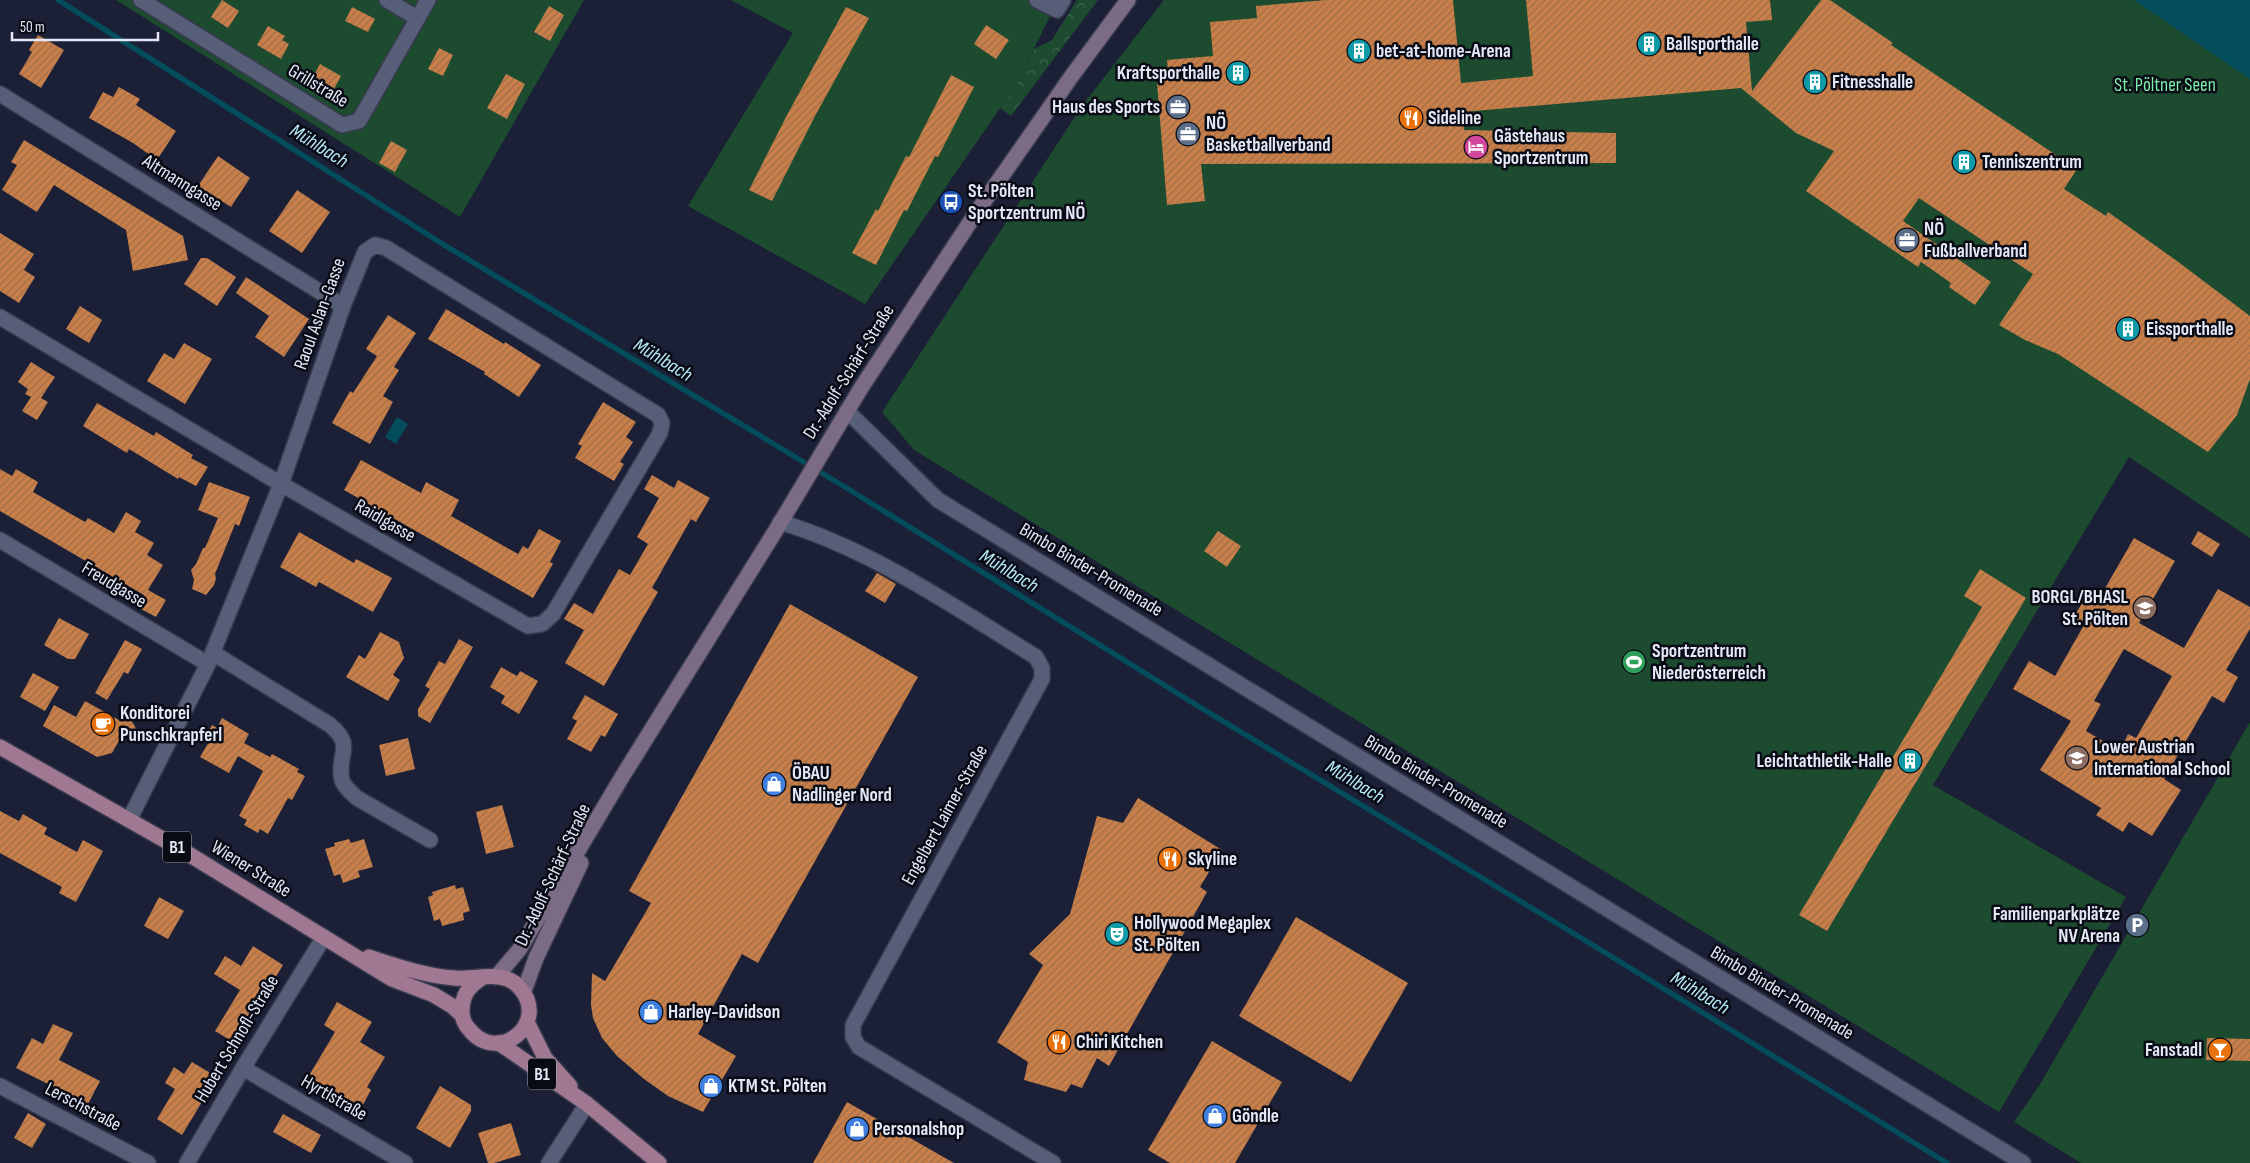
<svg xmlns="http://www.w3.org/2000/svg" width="2250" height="1163" font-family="'Sofia Sans Condensed',sans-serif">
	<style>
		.forest { fill: url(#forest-crowns) }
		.green { fill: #1d4b30 }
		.water { fill: #024c5c }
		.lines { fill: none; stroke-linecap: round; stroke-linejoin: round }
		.stream { stroke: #024c5c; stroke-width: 5.5 }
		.building { fill: url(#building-hatch); fill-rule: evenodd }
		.street-casing { stroke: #373a4d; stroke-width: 18 }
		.secondary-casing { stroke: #373a4d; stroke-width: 18 }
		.primary-casing { stroke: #373a4d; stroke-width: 18 }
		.street { stroke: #575e78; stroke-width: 15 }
		.secondary { stroke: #7c6b85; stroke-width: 15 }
		.primary { stroke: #a17892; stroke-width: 15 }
		.labels { text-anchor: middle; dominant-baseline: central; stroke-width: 5; stroke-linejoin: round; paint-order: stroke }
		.shield { fill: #080a14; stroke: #a1a5b2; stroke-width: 1 }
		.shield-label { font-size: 18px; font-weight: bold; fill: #e3e7f6 }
		.poi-label { font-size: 19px; font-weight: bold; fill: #e3e7f6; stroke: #080a14; text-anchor: start }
		.park-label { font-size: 19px; fill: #7df1ac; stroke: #080a14 }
		.street-label { font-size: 19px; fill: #e3e7f6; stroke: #080a14 }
		.water-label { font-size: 20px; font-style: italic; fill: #b6ebfa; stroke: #080a14 }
	</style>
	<defs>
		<pattern id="forest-crowns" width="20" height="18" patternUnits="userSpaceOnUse" patternTransform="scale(1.25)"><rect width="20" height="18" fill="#1d4b30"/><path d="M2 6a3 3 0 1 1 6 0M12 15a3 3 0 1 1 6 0" fill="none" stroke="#3e654f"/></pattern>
		<pattern id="building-hatch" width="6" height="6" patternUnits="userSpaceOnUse" patternTransform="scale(1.25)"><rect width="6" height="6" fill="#c87f49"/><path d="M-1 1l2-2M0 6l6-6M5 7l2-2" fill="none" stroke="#a06e49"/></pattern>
	</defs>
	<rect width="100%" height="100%" fill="#1b2036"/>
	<!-- forest -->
	<path class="forest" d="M1077,0H1098L1011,116L1000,108L1016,85L1034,49L1052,40Z"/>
	<!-- green -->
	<g class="green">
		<path d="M116,0H584L460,217Z"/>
		<path d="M731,0H1058L1016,85L865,304L688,206L793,33Z"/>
		<path d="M1164,0H2250V538L2129,457L1933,785L2126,897L1999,1112L914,450L882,412L1082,106Z"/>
		<path d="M2250,722V1163H2081L2014,1122L2039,1086Z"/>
	</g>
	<!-- water -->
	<g class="water">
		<path d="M2134,0H2250V79Z"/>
		<path d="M397,417L408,424L396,444L385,437Z"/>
	</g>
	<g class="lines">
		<!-- stream -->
		<path class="stream" d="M58,0L441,243L845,487L1198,706L1596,947L1947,1163"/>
	</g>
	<!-- building -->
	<g class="building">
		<path d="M222,0L239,11L228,28L211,17Z"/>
		<path d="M1326,0H1453L1461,83L1533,76L1526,0H1770L1772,20L1746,22L1752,91L1821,0H1830L1893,43L1891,45L2077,169L2064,189L2106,216L2108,212L2177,261L2250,316V379L2237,415L2208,452L2058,354L2025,340L1999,325L2033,274L1919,198L1903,221L1991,282L1975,305L1949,287L1951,283L1921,262L1918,267L1806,191L1834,151L1796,133L1741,88L1463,112L1464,130L1616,133V163L1201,164L1205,201L1167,205L1157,83H1163L1162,73L1168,71L1167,60L1213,56L1210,22L1257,18L1256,6Z"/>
		<path d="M549,6L564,15L550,41L534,32Z"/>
		<path d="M352,7L375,19L368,32L345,21Z"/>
		<path d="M846,7L869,18L815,116L772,201L749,190L786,117Z"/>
		<path d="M986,25L1009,40L996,59L974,44Z"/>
		<path d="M268,26L285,36L282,40L289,44L281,59L257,45Z"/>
		<path d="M38,35L64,50L41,88L19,74L32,52L29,50Z"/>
		<path d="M439,48L453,55L443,76L428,69Z"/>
		<path d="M320,64L341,76L333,91L312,79Z"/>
		<path d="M506,74L525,84L507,119L487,108Z"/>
		<path d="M951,75L974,87L938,157L935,156L907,211L904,210L876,265L852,253L876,209L878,211L906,156L909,157Z"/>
		<path d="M119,87L140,99L136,105L176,131L157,160L133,143L89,118L103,92L113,97Z"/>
		<path d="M24,140L183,236L188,260L133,271L126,230L54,185L37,212L2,190L17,165L11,162Z"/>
		<path d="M391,141L407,150L395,172L379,163Z"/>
		<path d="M218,156L250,178L231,207L198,186Z"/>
		<path d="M297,190L330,212L302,253L269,231Z"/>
		<path d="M0,233L34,254L24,270L35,277L19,303L0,291Z"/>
		<path d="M201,258H207L236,277L217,306L184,284Z"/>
		<path d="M246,277L309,319L284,357L255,337L269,316L236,293Z"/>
		<path d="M80,306L102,320L89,343L66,329Z"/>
		<path d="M446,309L504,344L505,342L541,365L519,397L484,374L485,372L428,339Z"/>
		<path d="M388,315L416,333L394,367L399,370L383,396L393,402L370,444L332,423L350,391L353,393L377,356L366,349Z"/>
		<path d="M184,343L212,359L185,404L147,381L164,353L174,359Z"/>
		<path d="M31,362L55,377L41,398L48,402L37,420L22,411L31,397L25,394L28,389L18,382Z"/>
		<path d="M603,402L636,422L626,437L633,442L620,462L624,464L614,481L575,458L582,446L578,444Z"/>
		<path d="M97,403L154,436L156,432L193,455L191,458L208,467L196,486L179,477L178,479L129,449L127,453L83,426Z"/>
		<path d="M361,460L421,493L426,482L459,500L451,516L518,554L523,546L528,549L539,529L561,541L550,562L553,564L533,598L344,490Z"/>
		<path d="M0,469L12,476L16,469L38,482L33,492L85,522L88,518L114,533L126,512L141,521L135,532L154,543L147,555L163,565L148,590L166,600L156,617L137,607L144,595L0,511Z"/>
		<path d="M652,475L674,488L678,480L710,498L696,522L691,519L652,588L658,592L604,686L565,663L584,630L564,619L574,603L593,614L619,569L630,575L648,544L637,537L659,498L644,489Z"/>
		<path d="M209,482L250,497L239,526L235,524L215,574L216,579L214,585L206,595L192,589L194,580L191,570L196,564L203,548H205L218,518L198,510Z"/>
		<path d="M1218,531L1241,546L1227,567L1204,551Z"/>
		<path d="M2198,531L2220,544L2212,557L2191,544Z"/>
		<path d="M299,532L354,563L356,559L392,578L373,612L319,582L316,587L280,567Z"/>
		<path d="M2134,538L2175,561L2139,623L2184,648L2218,589L2250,607V629L2226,670L2238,677L2224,703L2212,696L2164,779L2181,790L2152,836L2129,822L2123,832L2096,815L2101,808L2040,770L2071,721L2013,689L2029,661L2055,676L2084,625L2073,618L2089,592L2100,597ZM2124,649L2172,676L2136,738L2128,734L2120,751L2086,731L2101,704L2094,701Z"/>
		<path d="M1980,569L2026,598L1827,931L1799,915L1982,607L1964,596Z"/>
		<path d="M877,573L896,584L885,603L865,591Z"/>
		<path d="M790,604L918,677L758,963L742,954L698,1034L736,1056L703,1112L668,1096L644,1079L617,1056L602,1038L593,1018L591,1005L592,973L605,981L651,903L629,891Z"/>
		<path d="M59,618L89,634L75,659H68L44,645Z"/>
		<path d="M380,632L399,642L404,658L393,675L400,680L388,701L346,677L359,655L365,659Z"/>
		<path d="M459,639L473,647L430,723L418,716V709L430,689L425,686L439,661L445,664Z"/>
		<path d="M125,640L142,649L128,674L124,672L107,700L95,693Z"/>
		<path d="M501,667L517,676L520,671L538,681L519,714L501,703L505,696L490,687Z"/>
		<path d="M33,673L59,687L45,711L20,697Z"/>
		<path d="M585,695L618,714L605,737L601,735L591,752L567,739L577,721L572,718Z"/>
		<path d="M85,701L119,720L125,709L143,741L124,732L112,753L97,757L43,726L54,705L76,717Z"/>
		<path d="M222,718L249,734L244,743L270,757L272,754L299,769L297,772L305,776L292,800L288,798L268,834L260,829L258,833L244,825L247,820L239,816L263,771L238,756L229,773L200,757L210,740L205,737L212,725L217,728Z"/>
		<path d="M408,738L415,769L386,776L379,745Z"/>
		<path d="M1138,798L1222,850L1200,887L1207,892L1109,1066L1097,1058L1082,1088L1071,1084L1066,1092L1024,1080L1028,1062L997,1042L1043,965L1029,954L1070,914L1097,816L1123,823Z"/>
		<path d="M502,805L514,847L486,854L476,812Z"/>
		<path d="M0,811L19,821L23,814L47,828L44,834L77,852L83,840L103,851L76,902L59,893L62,887L0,853Z"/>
		<path d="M349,839L351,843L364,839L373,867L358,871L360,877L343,883L340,874L334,876L325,849L335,846L334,843Z"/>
		<path d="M455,885L456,889L463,887L470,911L463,913L464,920L442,926L440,919L434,921L428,897L433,895L432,892Z"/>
		<path d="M159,897L184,911L168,939L144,926Z"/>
		<path d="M1296,917L1408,983L1351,1082L1239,1016Z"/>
		<path d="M253,946L283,965L235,1043L215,1031L240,990L214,974L225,956L241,966Z"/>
		<path d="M337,1002L372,1022L360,1042L385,1057L367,1087L371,1090L360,1110L307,1079L335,1032L324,1025Z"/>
		<path d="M53,1024L73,1033L59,1060L100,1081L88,1104L16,1068L32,1038L43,1044Z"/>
		<path d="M2207,1038L2250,1039V1061L2206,1060Z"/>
		<path d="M1212,1041L1282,1082L1235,1163H1170L1148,1150Z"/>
		<path d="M192,1062L217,1077L182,1135L157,1119L175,1089L165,1083L174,1067L184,1074Z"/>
		<path d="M440,1086L471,1105V1111L450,1148L416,1128Z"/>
		<path d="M847,1102L954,1163H813Z"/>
		<path d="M28,1113L46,1124L32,1148L14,1138Z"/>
		<path d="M283,1114L321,1135L311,1153L273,1132Z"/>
		<path d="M511,1123L521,1155L494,1163H488L478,1133Z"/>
	</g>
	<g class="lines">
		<!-- street casing -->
		<g class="street-casing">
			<g id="street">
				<path d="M141,0L342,125L359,121L428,0"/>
				<path d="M387,0L417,18"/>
				<path d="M1037,0L1057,10L1063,0"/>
				<path d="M0,94L343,306"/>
				<path d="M0,317L281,484L528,626L542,624L553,614L660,433L662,423L658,415L386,248L375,245L365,252L343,306L281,484L208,664L129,820"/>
				<path d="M847,411L938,500L2023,1163"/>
				<path d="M780,522C873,550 954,607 1036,657L1042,668V679L853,1025V1037L859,1047L1053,1163"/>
				<path d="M0,540L208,664"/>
				<path d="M213,653L330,725C356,747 336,754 342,780C344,787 352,793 357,798L430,840"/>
				<path d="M243,1068L405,1163"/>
				<path d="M0,1086L148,1163"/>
				<path d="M187,1163L243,1068L324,937"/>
				<path d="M549,1163L587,1104"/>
			</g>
		</g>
		<!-- secondary casing -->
		<g class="secondary-casing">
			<g id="secondary">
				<path d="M497,976L519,950L622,777L776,530L861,388L976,213L1071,77L1128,0"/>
				<path d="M524,991L536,958L581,863"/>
			</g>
		</g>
		<!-- primary casing -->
		<g class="primary-casing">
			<g id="primary">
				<path d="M0,747L182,850L392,979L434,995L452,1006L462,1015"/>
				<path d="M369,957C396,966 426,976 454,978C475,980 504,969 519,987C552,1023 497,1066 469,1029C465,1025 462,1018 462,1012C462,995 468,987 482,978"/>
				<path d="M527,1022L545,1058L570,1086"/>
				<path d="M499,1043L587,1104L659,1163"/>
			</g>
		</g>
		<!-- street -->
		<use href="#street" class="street"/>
		<!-- secondary -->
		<use href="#secondary" class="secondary"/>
		<!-- primary -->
		<use href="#primary" class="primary"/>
	</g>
	<!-- icons -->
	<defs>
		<g id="building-disc" transform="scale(1.25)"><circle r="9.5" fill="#0f9aa8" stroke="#080a14"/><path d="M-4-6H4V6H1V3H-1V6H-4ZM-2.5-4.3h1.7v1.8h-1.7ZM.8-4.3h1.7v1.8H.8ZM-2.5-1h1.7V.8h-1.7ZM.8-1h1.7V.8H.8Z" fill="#fff"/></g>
		<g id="office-disc" transform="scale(1.25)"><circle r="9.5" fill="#5c6f8a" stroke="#080a14"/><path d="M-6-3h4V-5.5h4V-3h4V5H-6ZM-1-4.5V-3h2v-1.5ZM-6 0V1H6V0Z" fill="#fff"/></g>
		<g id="restaurant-disc" transform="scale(1.25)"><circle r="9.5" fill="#e8710a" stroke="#080a14"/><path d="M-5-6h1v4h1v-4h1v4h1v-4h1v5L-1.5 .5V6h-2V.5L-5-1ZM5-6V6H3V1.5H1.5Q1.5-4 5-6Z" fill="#fff"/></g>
		<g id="hotel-disc" transform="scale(1.25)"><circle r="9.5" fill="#d1479c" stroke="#080a14"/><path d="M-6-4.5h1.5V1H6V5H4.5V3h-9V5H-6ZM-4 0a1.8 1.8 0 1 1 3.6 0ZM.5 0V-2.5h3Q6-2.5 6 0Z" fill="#fff"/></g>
		<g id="bus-disc" transform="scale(1.25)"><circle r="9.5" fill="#1a4fb4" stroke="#080a14"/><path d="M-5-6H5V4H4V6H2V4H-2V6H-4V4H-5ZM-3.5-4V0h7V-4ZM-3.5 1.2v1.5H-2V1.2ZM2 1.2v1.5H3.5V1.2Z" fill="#fff"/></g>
		<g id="school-disc" transform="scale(1.25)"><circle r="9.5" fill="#8d6e63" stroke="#080a14"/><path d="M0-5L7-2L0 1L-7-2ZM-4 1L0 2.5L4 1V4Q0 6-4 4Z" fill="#fff"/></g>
		<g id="stadium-disc" transform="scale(1.25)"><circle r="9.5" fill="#2e9e5b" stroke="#080a14"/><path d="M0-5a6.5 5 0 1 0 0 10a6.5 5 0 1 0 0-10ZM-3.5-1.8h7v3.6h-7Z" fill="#fff"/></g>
		<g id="cafe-disc" transform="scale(1.25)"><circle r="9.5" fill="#e8710a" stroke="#080a14"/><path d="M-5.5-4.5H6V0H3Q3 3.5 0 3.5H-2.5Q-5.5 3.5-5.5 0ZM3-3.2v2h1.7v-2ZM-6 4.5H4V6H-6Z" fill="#fff"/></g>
		<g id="shop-disc" transform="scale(1.25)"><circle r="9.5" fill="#3f7fe0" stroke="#080a14"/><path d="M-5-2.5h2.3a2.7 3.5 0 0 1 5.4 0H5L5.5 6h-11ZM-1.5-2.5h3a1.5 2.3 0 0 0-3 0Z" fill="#fff"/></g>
		<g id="parking-disc" transform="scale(1.25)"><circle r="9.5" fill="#5c6f8a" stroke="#080a14"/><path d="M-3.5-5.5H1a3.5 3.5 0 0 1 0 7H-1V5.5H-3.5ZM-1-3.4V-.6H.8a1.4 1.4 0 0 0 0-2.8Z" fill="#fff"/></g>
		<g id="theatre-disc" transform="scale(1.25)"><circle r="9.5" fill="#0f9aa8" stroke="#080a14"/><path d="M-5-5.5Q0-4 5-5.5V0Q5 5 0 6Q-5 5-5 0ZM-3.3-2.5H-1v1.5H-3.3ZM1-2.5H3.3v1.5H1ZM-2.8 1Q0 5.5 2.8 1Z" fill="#fff"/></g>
		<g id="bar-disc" transform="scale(1.25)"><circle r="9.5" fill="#e8710a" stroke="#080a14"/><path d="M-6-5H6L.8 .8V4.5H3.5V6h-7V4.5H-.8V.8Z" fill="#fff"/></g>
	</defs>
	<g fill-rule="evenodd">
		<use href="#building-disc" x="1649" y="44"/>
		<use href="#building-disc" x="1359" y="51"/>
		<use href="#building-disc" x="1238" y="73"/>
		<use href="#building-disc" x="1815" y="82"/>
		<use href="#office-disc" x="1178" y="107"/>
		<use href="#restaurant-disc" x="1411" y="118"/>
		<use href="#office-disc" x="1188" y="134"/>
		<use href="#hotel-disc" x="1476" y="147"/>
		<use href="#building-disc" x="1964" y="162"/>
		<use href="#bus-disc" x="951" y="202"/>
		<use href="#office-disc" x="1907" y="240"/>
		<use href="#building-disc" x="2128" y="329"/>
		<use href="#school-disc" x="2145" y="608"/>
		<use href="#stadium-disc" x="1634" y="662"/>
		<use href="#cafe-disc" x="103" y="724"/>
		<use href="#school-disc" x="2077" y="758"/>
		<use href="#building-disc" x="1910" y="761"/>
		<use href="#shop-disc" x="774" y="784"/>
		<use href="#restaurant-disc" x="1170" y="859"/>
		<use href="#parking-disc" x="2137" y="925"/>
		<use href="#theatre-disc" x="1117" y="934"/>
		<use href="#shop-disc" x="651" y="1012"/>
		<use href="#restaurant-disc" x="1059" y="1042"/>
		<use href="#bar-disc" x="2220" y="1050"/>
		<use href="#shop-disc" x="711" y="1086"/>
		<use href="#shop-disc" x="1215" y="1116"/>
		<use href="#shop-disc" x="857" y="1129"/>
	</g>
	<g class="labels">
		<!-- shield labels -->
		<g class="shield">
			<rect x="163" y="831.5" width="28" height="31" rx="4"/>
			<rect x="528" y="1058.5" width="28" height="31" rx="4"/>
		</g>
		<g class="shield-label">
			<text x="177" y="847">B1</text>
			<text x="542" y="1074">B1</text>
		</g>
		<!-- poi labels -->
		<g class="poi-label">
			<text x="1666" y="44">Ballsporthalle</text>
			<text x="1376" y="51">bet-at-home-Arena</text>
			<text x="1220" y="73" text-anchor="end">Kraftsporthalle</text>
			<text x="1832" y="82">Fitnesshalle</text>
			<text x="1160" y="107" text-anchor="end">Haus des Sports</text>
			<text x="1428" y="118">Sideline</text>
			<text x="1206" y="123">NÖ<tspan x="1206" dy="22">Basketballverband</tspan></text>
			<text x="1494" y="136">Gästehaus<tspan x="1494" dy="22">Sportzentrum</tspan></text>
			<text x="1982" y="162">Tenniszentrum</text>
			<text x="968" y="191">St. Pölten<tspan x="968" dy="22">Sportzentrum NÖ</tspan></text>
			<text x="1924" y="229">NÖ<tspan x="1924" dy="22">Fußballverband</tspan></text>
			<text x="2146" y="329">Eissporthalle</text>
			<text x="2128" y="597" text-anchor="end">BORGL/BHASL<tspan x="2128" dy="22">St. Pölten</tspan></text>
			<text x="1652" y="651">Sportzentrum<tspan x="1652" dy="22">Niederösterreich</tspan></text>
			<text x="120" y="713">Konditorei<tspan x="120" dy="22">Punschkrapferl</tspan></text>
			<text x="2094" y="747">Lower Austrian<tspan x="2094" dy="22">International School</tspan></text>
			<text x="1892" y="761" text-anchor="end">Leichtathletik-Halle</text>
			<text x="792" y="773">ÖBAU<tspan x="792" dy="22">Nadlinger Nord</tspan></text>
			<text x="1188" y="859">Skyline</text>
			<text x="2120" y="914" text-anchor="end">Familienparkplätze<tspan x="2120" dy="22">NV Arena</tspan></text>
			<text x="1134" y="923">Hollywood Megaplex<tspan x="1134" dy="22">St. Pölten</tspan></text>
			<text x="668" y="1012">Harley-Davidson</text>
			<text x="1076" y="1042">Chiri Kitchen</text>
			<text x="2202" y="1050" text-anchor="end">Fanstadl</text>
			<text x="728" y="1086">KTM St. Pölten</text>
			<text x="1232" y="1116">Göndle</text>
			<text x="874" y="1129">Personalshop</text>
		</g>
		<!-- park labels -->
		<g class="park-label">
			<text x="2165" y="85">St. Pöltner Seen</text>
		</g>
		<!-- street labels -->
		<g class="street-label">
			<text transform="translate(318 86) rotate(31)">Grillstraße</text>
			<text transform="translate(182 183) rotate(32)">Altmanngasse</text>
			<text transform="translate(320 314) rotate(-70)">Raoul Aslan-Gasse</text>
			<text transform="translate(849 372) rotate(-58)">Dr.-Adolf-Schärf-Straße</text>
			<text transform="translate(385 521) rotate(30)">Raidlgasse</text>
			<text transform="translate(1091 570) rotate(31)">Bimbo Binder-Promenade</text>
			<text transform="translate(114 585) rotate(31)">Freudgasse</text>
			<text transform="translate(1436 782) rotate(31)">Bimbo Binder-Promenade</text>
			<text transform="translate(945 815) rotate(-61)">Engelbert Laimer-Straße</text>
			<text transform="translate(251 869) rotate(32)">Wiener Straße</text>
			<text transform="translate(553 875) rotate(-65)">Dr.-Adolf-Schärf-Straße</text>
			<text transform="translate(1782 993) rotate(31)">Bimbo Binder-Promenade</text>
			<text transform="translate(237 1039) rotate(-59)">Hubert Schnofl-Straße</text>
			<text transform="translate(334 1098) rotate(30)">Hyrtlstraße</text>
			<text transform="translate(83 1107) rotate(28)">Lerschstraße</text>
		</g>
		<!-- water labels -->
		<g class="water-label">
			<text transform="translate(319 146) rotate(32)">Mühlbach</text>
			<text transform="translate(663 360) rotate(31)">Mühlbach</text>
			<text transform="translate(1009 571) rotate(31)">Mühlbach</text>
			<text transform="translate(1355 782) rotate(31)">Mühlbach</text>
			<text transform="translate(1700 993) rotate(31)">Mühlbach</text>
		</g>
	</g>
	<!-- scale -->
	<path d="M12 32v8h146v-8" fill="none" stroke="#e3e7f6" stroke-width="2.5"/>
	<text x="20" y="32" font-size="15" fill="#e3e7f6" stroke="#080a14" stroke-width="4" paint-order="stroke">50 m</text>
</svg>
